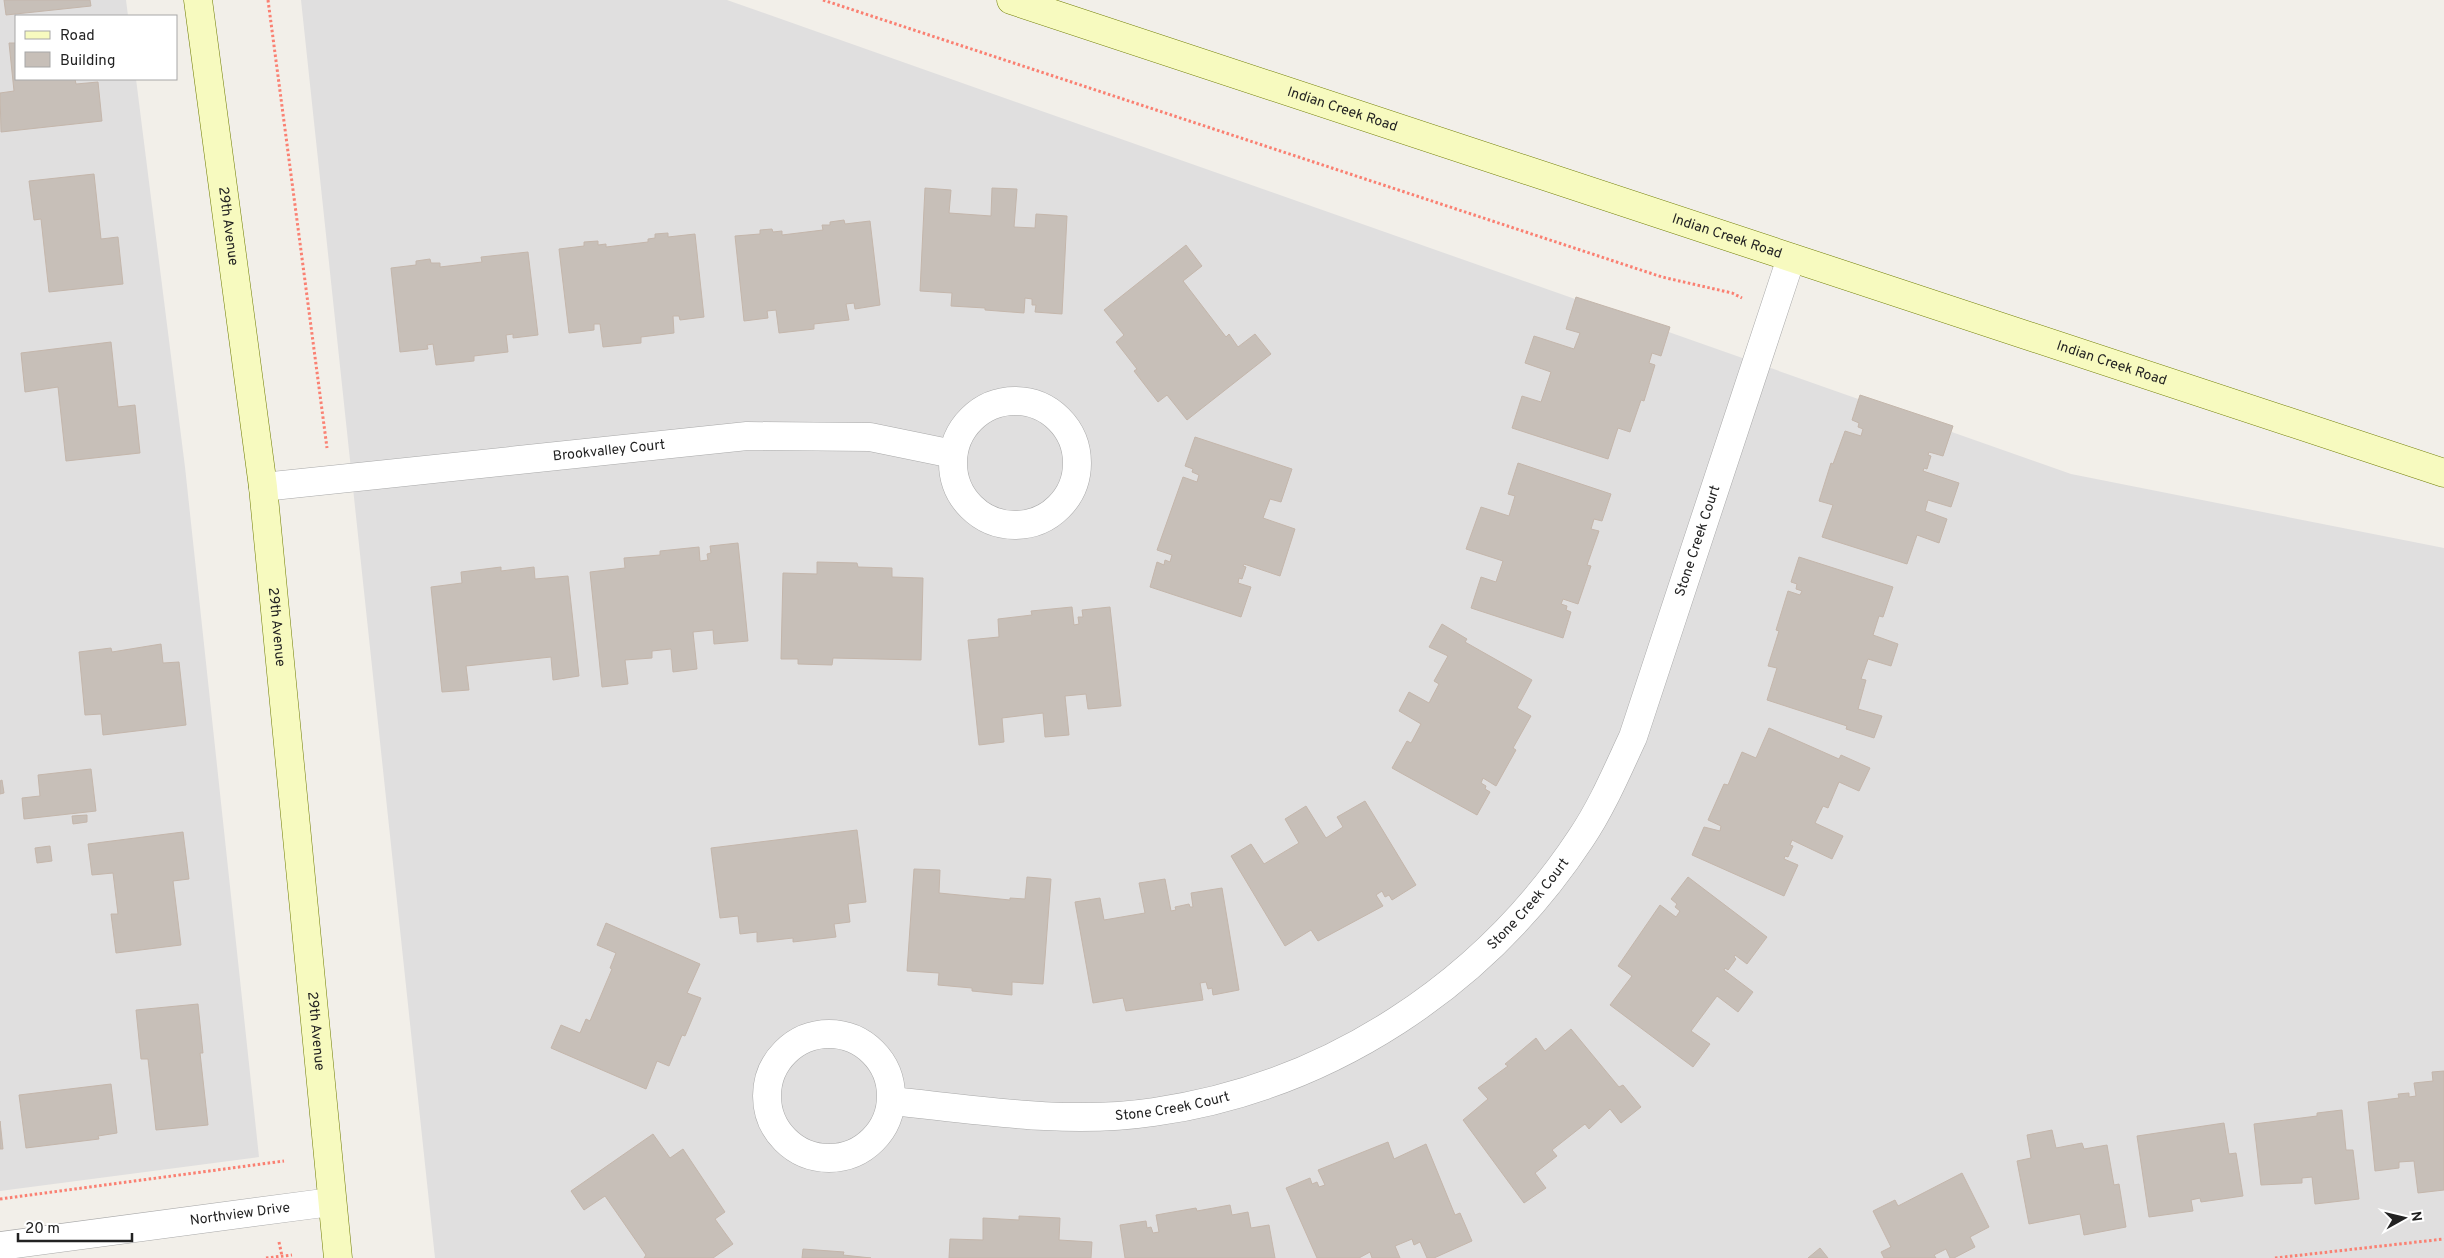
<svg xmlns="http://www.w3.org/2000/svg" width="2444" height="1258" font-family="Overpass,sans-serif">
	<style>
		.residential { fill: #e0dfdf }
		.building { fill: #c7bfb8; stroke: #c4b6ab }
		.lines { fill: none; stroke-linecap: round; stroke-linejoin: round }
		.street-casing { stroke: #a9a9a9; stroke-width: 29 }
		.secondary-casing { stroke: #707d05; stroke-width: 29 }
		.path { stroke: #fa8072; stroke-width: 3; stroke-dasharray: 2.5 2.5; stroke-linecap: butt }
		.street { stroke: #fff; stroke-width: 28 }
		.secondary { stroke: #f7fabf; stroke-width: 28 }
		.labels { text-anchor: middle; dominant-baseline: central; stroke-width: 4; stroke-linejoin: round; paint-order: stroke }
		.street-label { font-size: 14px; fill: #222; stroke: #fff }
	</style>
	<rect width="100%" height="100%" fill="#f2efe9"/>
	<!-- residential -->
	<g class="residential">
		<path d="M0,0H126L128,16H16V79H136L185,467L259,1157L0,1191Z"/>
		<path d="M301,0H727L2071,474L2444,548V1258H435Z"/>
	</g>
	<!-- building -->
	<g class="building">
		<path d="M4,0H90L91,6L6,15Z"/>
		<path d="M9,43H16V79H75L76,84L98,82L102,121L1,132L0,93L14,91Z"/>
		<path d="M94,174L101,239L118,237L123,284L49,292L41,219L34,220L29,181Z"/>
		<path d="M925,188L951,190L949,213L991,216L992,188L1017,189L1014,227L1035,228L1036,214L1067,216L1062,314L1035,312L1036,305H1032V299L1025,298L1024,313L985,310V308L951,306L952,293L920,291Z"/>
		<path d="M844,220L845,224L870,221L880,305L855,309L854,303L846,304L849,320L814,324V329L779,333L776,310L767,311L768,318L744,321L735,236L760,234V230L772,229L773,232L782,231V235L823,230L822,225H830V222Z"/>
		<path d="M668,233V237L695,234L704,317L680,320L679,316H673L674,333L641,337V343L603,347L600,324H594V330L569,333L559,249L584,246V242L598,241V245L606,244V247L648,242V239L655,238V234Z"/>
		<path d="M1186,245L1202,266L1183,281L1226,337L1229,334L1238,347L1255,334L1271,354L1187,420L1167,395L1158,402L1134,371L1137,369L1116,342L1124,335L1104,310Z"/>
		<path d="M528,252L538,335L513,338V334L506,335L508,352L474,356V361L436,365L433,344L427,345L428,349L400,352L391,268L416,265V261L430,259L431,263H440V267L482,262L481,257Z"/>
		<path d="M1576,297L1670,327L1661,356L1652,353L1649,363L1655,365L1644,401L1641,400L1630,432L1618,428L1608,459L1512,428L1522,396L1541,402L1551,372L1525,363L1534,336L1574,349L1580,333L1566,329Z"/>
		<path d="M111,342L118,407L135,405L140,453L66,461L58,387L25,392L21,353Z"/>
		<path d="M1860,395L1953,426L1943,456L1929,452L1928,455L1931,456L1927,469L1924,468L1923,471L1959,483L1951,507L1928,500L1925,511L1947,519L1939,543L1917,535L1907,564L1822,537L1833,505L1819,501L1831,463L1833,464L1845,431L1861,436L1863,429L1858,427L1859,423L1852,420Z"/>
		<path d="M1195,437L1292,469L1281,502L1270,499L1263,518L1295,529L1280,576L1244,564L1243,566L1246,567L1242,579L1239,578L1238,583L1251,587L1241,617L1150,587L1157,562L1164,565L1165,560L1170,562L1172,555L1157,550L1183,477L1197,482L1199,475L1192,472L1193,469L1185,466Z"/>
		<path d="M1518,463L1611,494L1602,521L1594,519L1591,529L1599,531L1587,565L1591,566L1578,604L1563,599L1561,604L1567,606L1566,610L1571,612L1563,638L1471,608L1481,577L1496,582L1503,561L1466,549L1481,507L1509,516L1515,496L1508,494Z"/>
		<path d="M738,543L748,641L714,644L713,630L693,632L697,669L673,672L671,649L652,651V658L625,660L628,684L602,687L590,572L625,568L624,558L660,555V551L699,547L700,561L708,560L707,554L711,553L710,546Z"/>
		<path d="M1799,557L1893,587L1883,617L1879,616L1873,635L1898,644L1891,666L1868,659L1861,679L1866,680L1858,709L1882,716L1874,738L1846,729L1847,726L1767,700L1777,668L1768,666L1779,631L1776,630L1788,591L1800,595L1802,591L1796,589L1797,584L1791,582Z"/>
		<path d="M817,562L857,563L858,567L892,568V577L923,578L921,660L833,658L832,665L798,664V659H781L783,573L817,574Z"/>
		<path d="M501,567V571L534,567L535,579L568,576L579,676L553,680L551,657L466,666L469,690L442,692L431,587L462,583L461,572Z"/>
		<path d="M1072,607L1074,625L1079,624L1078,617H1083L1082,610L1110,607L1121,706L1088,709L1086,694L1065,696L1069,735L1045,737L1043,713L1002,718L1004,742L979,745L968,640L999,637L998,619L1032,615L1031,611Z"/>
		<path d="M1442,624L1467,639L1465,642L1532,680L1517,708L1531,716L1513,748L1516,750L1496,786L1483,778L1481,783L1486,786L1485,789L1490,792L1477,815L1392,768L1407,741L1411,743L1421,724L1399,711L1409,692L1429,703L1439,684L1434,681L1448,656L1429,647Z"/>
		<path d="M161,644L163,663L179,662L186,725L103,735L101,714L85,715L79,652L111,648L112,652Z"/>
		<path d="M1769,728L1839,759L1841,755L1870,768L1859,791L1839,782L1828,808L1823,806L1815,823L1843,836L1832,859L1792,840L1790,845L1793,846L1788,857L1785,856L1784,859L1798,865L1784,896L1692,855L1704,827L1720,831L1721,826L1708,820L1724,784L1728,785L1742,752L1756,758Z"/>
		<path d="M91,769L96,811L24,819L22,798L40,796L38,775Z"/>
		<path d="M2,780L4,793L0,794V781Z"/>
		<path d="M1365,801L1416,885L1392,900L1389,895L1385,897L1382,891L1376,895L1383,906L1318,941L1311,930L1285,946L1231,856L1251,844L1264,864L1299,843L1285,819L1306,806L1326,838L1343,827L1337,817Z"/>
		<path d="M87,815V822L73,824L72,816Z"/>
		<path d="M857,830L866,902L848,904L850,922L834,924L836,937L793,942V938L757,942V932L740,934L738,916L720,918L711,848Z"/>
		<path d="M183,832L189,879L173,881L181,945L116,953L111,914H118L113,873L92,875L88,844Z"/>
		<path d="M50,846L52,861L37,863L35,848Z"/>
		<path d="M914,869L940,870L939,893L1010,900V898L1025,899L1027,877L1051,879L1043,984L1012,982V995L972,991V988L938,985L939,973L907,971Z"/>
		<path d="M1688,877L1767,937L1747,964L1735,955L1734,957L1736,959L1728,970L1725,968L1724,970L1753,992L1738,1012L1717,996L1691,1031L1710,1044L1693,1067L1610,1005L1632,976L1618,966L1660,905L1676,917L1680,911L1675,907L1677,904L1671,899Z"/>
		<path d="M1165,879L1171,911L1176,910L1175,907L1189,904L1190,907H1193L1191,893L1222,888L1239,990L1213,995L1212,988L1208,989L1206,982L1200,983L1203,1000L1126,1011L1123,998L1093,1003L1075,902L1100,898L1104,920L1145,913L1139,883Z"/>
		<path d="M606,923L700,964L687,993L701,998L685,1036L682,1035L669,1066L657,1061L646,1089L551,1048L561,1025L580,1033L586,1019L590,1021L612,969L610,968L616,953L597,945Z"/>
		<path d="M198,1004L203,1053H200L208,1125L156,1130L148,1059H141L136,1010Z"/>
		<path d="M1571,1029L1619,1087L1623,1085L1641,1107L1621,1123L1610,1109L1589,1129L1585,1124L1552,1150L1557,1156L1535,1173L1546,1188L1524,1203L1463,1120L1488,1099L1478,1088L1508,1066L1505,1064L1536,1038L1545,1051Z"/>
		<path d="M2444,1071V1190L2418,1193L2414,1161L2399,1162V1168L2375,1171L2368,1102L2399,1098L2398,1094L2409,1093V1097L2416,1096L2414,1083L2433,1081L2432,1072Z"/>
		<path d="M111,1084L117,1133L98,1136L99,1139L26,1148L19,1095Z"/>
		<path d="M2342,1110L2346,1150H2353L2359,1199L2315,1204L2312,1177L2302,1178V1183L2261,1185L2254,1124L2317,1116V1113Z"/>
		<path d="M0,1121L3,1149H0Z"/>
		<path d="M2224,1123L2229,1154L2236,1153L2243,1196L2201,1202L2200,1198L2191,1200L2193,1211L2149,1217L2137,1136Z"/>
		<path d="M2052,1130L2056,1148L2082,1143L2084,1149L2107,1145L2114,1185L2119,1184L2126,1227L2084,1235L2080,1214L2029,1224L2017,1161L2031,1158L2027,1135Z"/>
		<path d="M653,1134L670,1158L683,1149L725,1212L715,1219L733,1244L713,1258H644L646,1255L605,1196L584,1210L571,1191Z"/>
		<path d="M1388,1142L1394,1159L1426,1144L1455,1215L1460,1213L1472,1241L1434,1258H1427L1420,1242L1414,1245L1412,1239L1395,1246L1400,1258H1372L1370,1252L1359,1258H1317L1286,1188L1310,1178L1312,1184L1317,1182L1319,1187L1325,1185L1318,1170Z"/>
		<path d="M1962,1173L1989,1227L1970,1237L1975,1247L1954,1258H1950L1946,1249L1934,1255L1936,1258H1884L1881,1252L1891,1247L1873,1211L1895,1200L1898,1206Z"/>
		<path d="M1230,1205L1232,1215L1248,1212L1251,1228L1269,1225L1275,1258H1125L1120,1225L1146,1221L1147,1228L1151,1227L1153,1233L1159,1232L1156,1215L1196,1208L1197,1211Z"/>
		<path d="M1019,1216L1060,1218L1059,1240L1092,1242L1091,1258H949L950,1239L983,1240V1218L1019,1220Z"/>
		<path d="M1820,1248L1828,1258H1808Z"/>
		<path d="M803,1249L844,1252L843,1255L871,1258H802Z"/>
	</g>
	<g class="lines">
		<!-- street casing -->
		<g class="street-casing">
			<g id="street">
				<circle cx="1015" cy="463" r="62"/>
				<path id="s1" d="M263,487L747,436L870,437L953,454"/>
				<circle cx="829" cy="1096" r="62"/>
				<path id="s2" d="M892,1101C978,1110 1067,1125 1154,1112C1329,1087 1484,985 1581,838C1602,807 1617,771 1633,737L1791,258"/>
				<path id="s3" d="M0,1246L331,1202"/>
			</g>
		</g>
		<!-- secondary casing -->
		<g class="secondary-casing">
			<g id="secondary">
				<path id="s4" d="M198,0L263,487L338,1258"/>
				<path id="s5" d="M1011,0L2444,473"/>
			</g>
		</g>
		<!-- path -->
		<g class="path">
			<path d="M268,0L327,448"/>
			<path d="M823,0L1662,277L1732,293L1742,298"/>
			<path d="M0,1199L284,1161"/>
			<path d="M279,1242L282,1256"/>
			<path d="M266,1258L292,1255"/>
			<path d="M2275,1258L2444,1239"/>
		</g>
		<!-- street -->
		<use href="#street" class="street"/>
		<!-- secondary -->
		<use href="#secondary" class="secondary"/>
	</g>
	<g class="labels">
		<!-- street labels -->
		<g class="street-label">
			<text stroke="none"><textPath href="#s5" startOffset="349">Indian Creek Road</textPath></text>
			<text stroke="none"><textPath href="#s4" startOffset="228">29th Avenue</textPath></text>
			<text stroke="none"><textPath href="#s5" startOffset="754">Indian Creek Road</textPath></text>
			<text stroke="none"><textPath href="#s5" startOffset="1159">Indian Creek Road</textPath></text>
			<text stroke="none"><textPath href="#s1" startOffset="348">Brookvalley Court</textPath></text>
			<text stroke="none"><textPath href="#s2" startOffset="1106">Stone Creek Court</textPath></text>
			<text stroke="none"><textPath href="#s4" startOffset="632">29th Avenue</textPath></text>
			<text stroke="none"><textPath href="#s2" startOffset="701">Stone Creek Court</textPath></text>
			<text stroke="none"><textPath href="#s4" startOffset="1038">29th Avenue</textPath></text>
			<text stroke="none"><textPath href="#s2" startOffset="282">Stone Creek Court</textPath></text>
			<text stroke="none"><textPath href="#s3" startOffset="242">Northview Drive</textPath></text>
		</g>
	</g>
	<!-- legend -->
	<rect x="15" y="15" width="162" height="65" fill="#ffffff" stroke="#a7a7a7"/>
	<rect x="25" y="31" width="25" height="8" fill="#f7fabf" stroke="#a7a7a7"/>
	<text x="60" y="40" font-size="15" fill="#222222">Road</text>
	<rect x="25" y="52" width="25" height="15" fill="#c7bfb8" stroke="#a7a7a7"/>
	<text x="60" y="65" font-size="15" fill="#222222">Building</text>
	<!-- north arrow -->
	<g transform="translate(2404 1218) rotate(82)" stroke="#ffffff" stroke-width="4" paint-order="stroke">
	<path d="M0-4L9 19L0 12L-9 19Z" fill="#222222"/>
	<text y="-8" font-size="14" font-weight="bold" text-anchor="middle" fill="#222222">N</text>
	</g>
	<!-- scale -->
	<path d="M18 1233v8h114v-8" fill="none" stroke="#222222" stroke-width="2.5"/>
	<text x="25" y="1233" font-size="15" fill="#222222" stroke="#ffffff" stroke-width="4" paint-order="stroke">20 m</text>
</svg>
